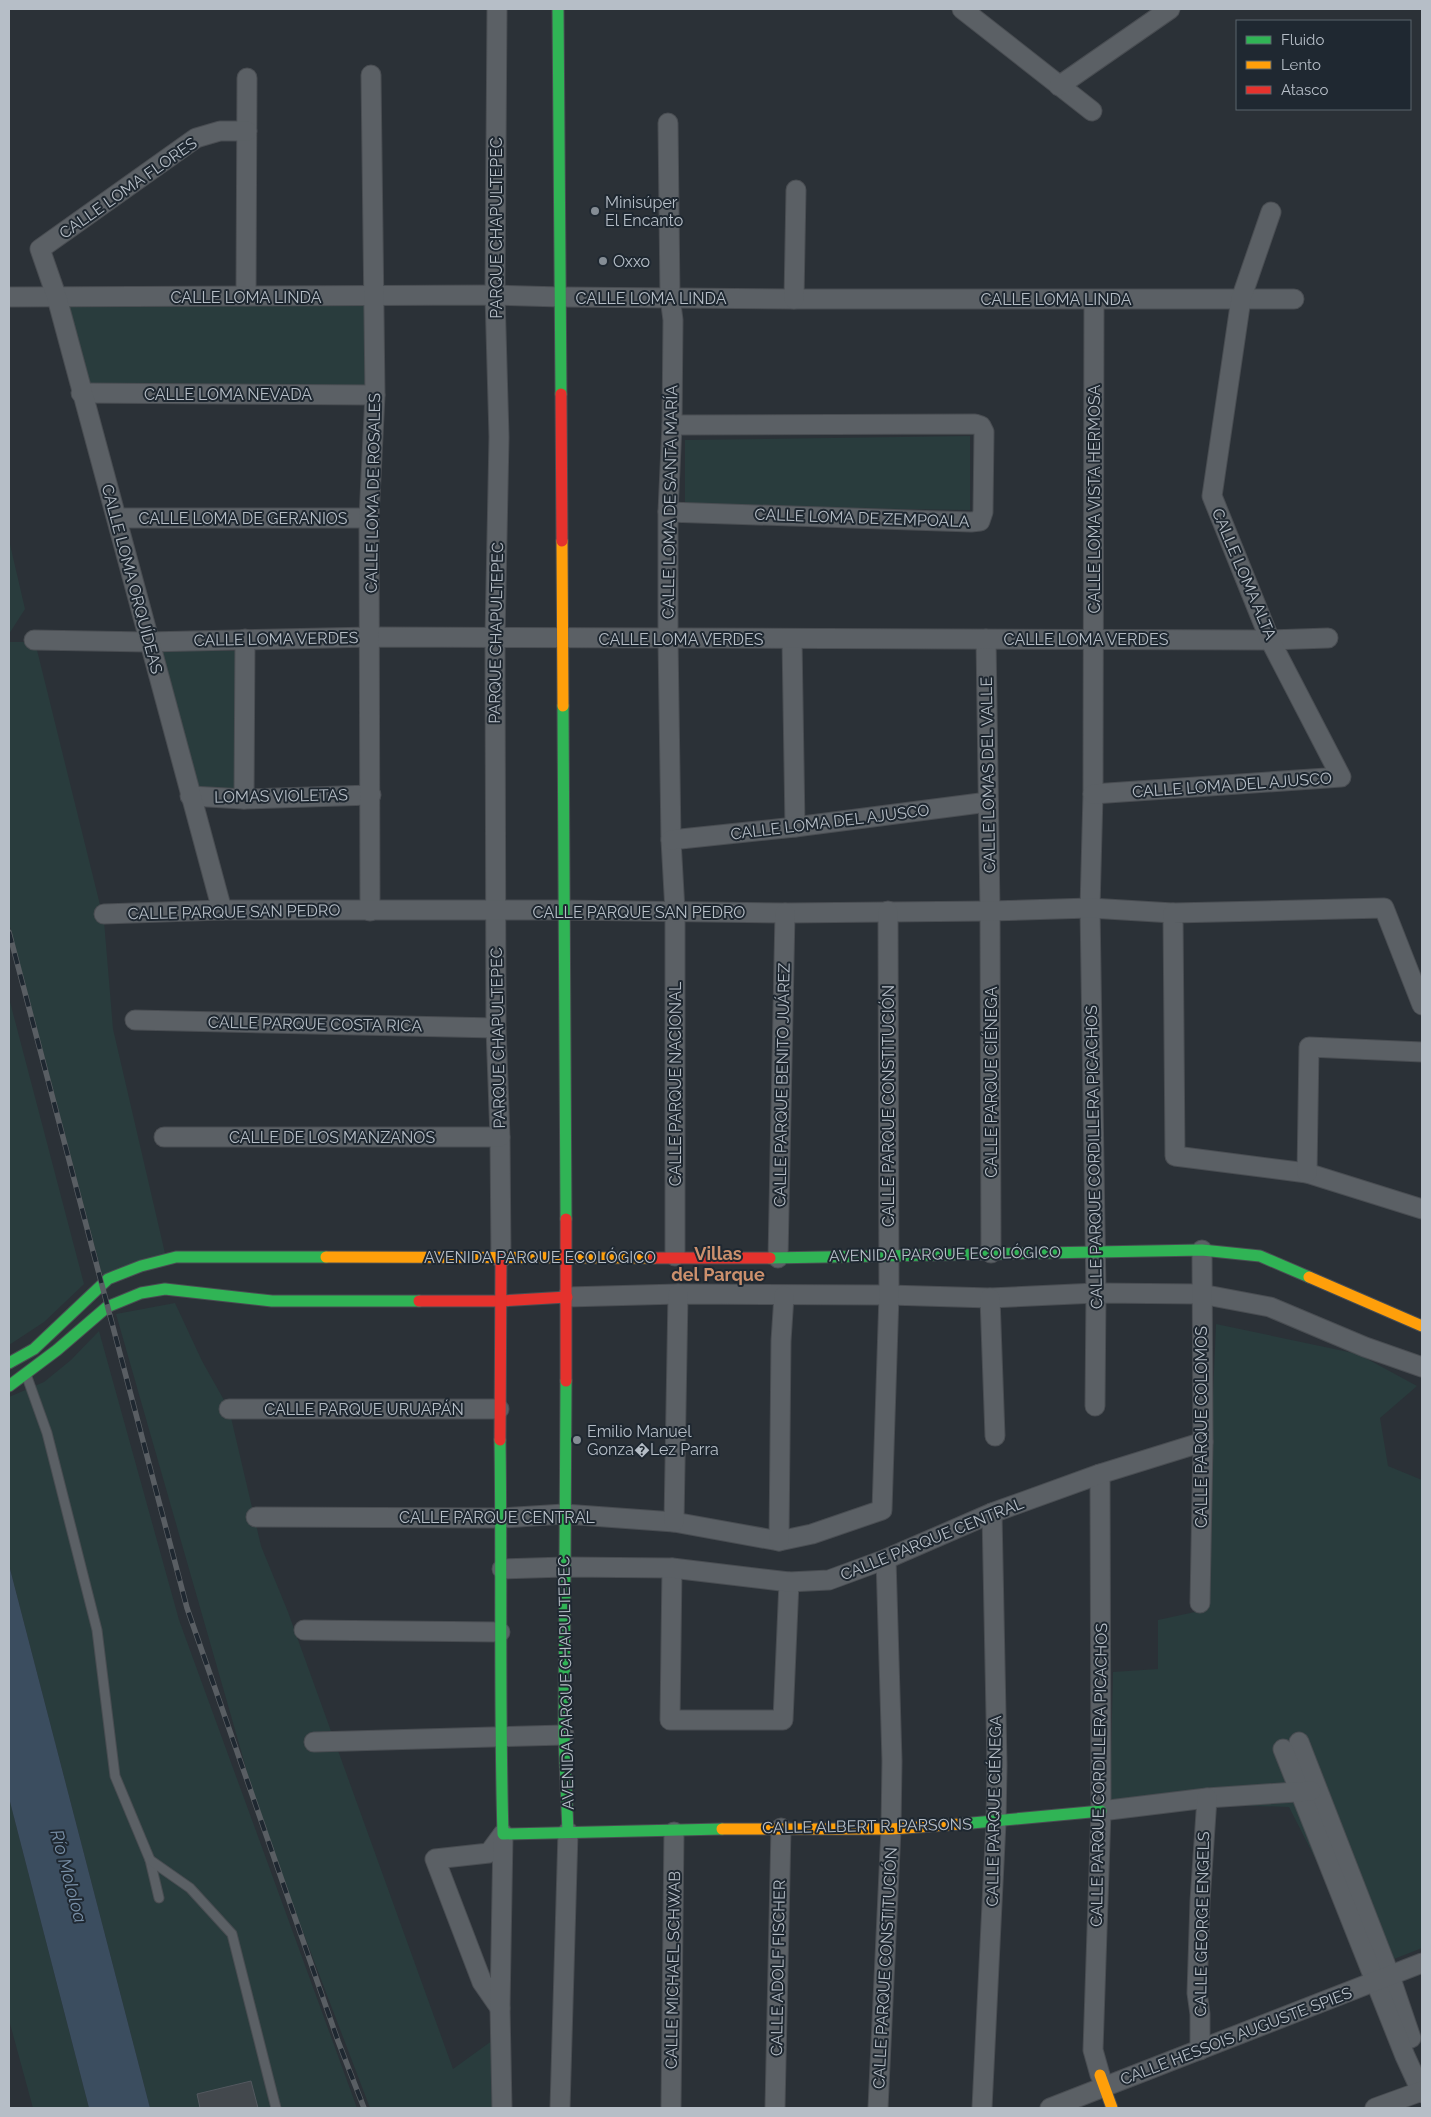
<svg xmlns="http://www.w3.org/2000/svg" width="1431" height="2117" font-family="Raleway,sans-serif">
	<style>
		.green { fill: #293c3d }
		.water { fill: #3b4d5f }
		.building { fill: #43484d; stroke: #53585f }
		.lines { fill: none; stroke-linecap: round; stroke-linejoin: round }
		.lane-casing { stroke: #494d52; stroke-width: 11 }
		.street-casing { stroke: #494d52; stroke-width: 21 }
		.fast-casing { stroke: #494d52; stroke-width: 13 }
		.slow-casing { stroke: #494d52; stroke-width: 13 }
		.jam-casing { stroke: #494d52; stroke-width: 13 }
		.lane { stroke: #5b6065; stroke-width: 9 }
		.street { stroke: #5b6065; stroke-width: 19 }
		.fast { stroke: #30b455; stroke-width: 11 }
		.slow { stroke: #ff9f0a; stroke-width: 11 }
		.jam { stroke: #e5322d; stroke-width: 11 }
		.rail-casing { stroke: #595e63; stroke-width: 5.5 }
		.rail { stroke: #1f2831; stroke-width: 4; stroke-dasharray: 11; stroke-linecap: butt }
		.poi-dot { fill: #858d95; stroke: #1f2831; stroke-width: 2 }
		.labels { text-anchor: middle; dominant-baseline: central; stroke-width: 4; stroke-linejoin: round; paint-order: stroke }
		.street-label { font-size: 16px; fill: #b6bec7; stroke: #1f2831 }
		.poi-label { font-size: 16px; fill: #b6bec7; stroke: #1f2831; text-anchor: start }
		.neighbourhood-label { font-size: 18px; font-weight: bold; fill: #cb906d; stroke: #1f2831 }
		.water-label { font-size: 18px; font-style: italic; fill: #7990a8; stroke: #1f2831 }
	</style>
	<rect width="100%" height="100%" fill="#2b3137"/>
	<!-- green -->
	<g class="green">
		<path d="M59,299H371L370,394L82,392Z"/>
		<path d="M970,436V510L685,506V440Z"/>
		<path d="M9,540L25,609L9,634Z"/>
		<path d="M9,642H35L104,921L113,1029L167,1262L103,1278L9,923Z"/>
		<path d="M160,651H240L239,790H194Z"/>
		<path d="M9,998L84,1284L44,1322L9,1345Z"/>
		<path d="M175,1303L202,1361L229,1409L261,1546L288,1612L453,2069L500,2035V2108H370L262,1824L116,1314Z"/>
		<path d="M1216,1324L1358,1354L1417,1386L1380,1418L1388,1466L1422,1480V1948L1371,1968L1289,1807L1110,1801L1113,1672L1158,1669V1620L1204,1610Z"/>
		<path d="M99,1331L179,1620L357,2108H150L9,1565V1397L44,1382L71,1360Z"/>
		<path d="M9,1798L89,2108H33L9,2020Z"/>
	</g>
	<!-- water -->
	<path class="water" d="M9,1565L150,2108H89L9,1798Z"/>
	<!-- building -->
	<path class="building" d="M251,2081L258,2108H200L197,2094Z"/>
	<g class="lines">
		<!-- lane casing -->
		<g class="lane-casing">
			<g id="lane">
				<path d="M27,1377L47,1433L97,1630L115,1776L150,1860L159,1898"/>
				<path d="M150,1860L190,1888L232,1934L276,2108"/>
			</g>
		</g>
		<!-- street casing -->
		<g class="street-casing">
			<g id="street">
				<path d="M497,9L495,295L499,437L495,638L496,1028L500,1137L501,1258"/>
				<path d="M962,9L1092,111"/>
				<path d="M1059,86L1170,9"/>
				<path d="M668,123L670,297L673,320L672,425L668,512V639L671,840L675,911V1256"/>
				<path d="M246,296L247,78"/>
				<path d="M9,297L495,295L561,297L794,299H1294"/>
				<path d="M794,299L796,190"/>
				<path d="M1094,300L1093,794L1090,908L1096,1293L1095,1406"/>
				<path d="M81,393L375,395"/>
				<path d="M668,512L971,522L980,521L983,512L984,432L981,426L975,424L672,425"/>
				<path d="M117,518H369"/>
				<path d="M792,639L795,827"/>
				<path d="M986,639L990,911L991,1253"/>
				<path d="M34,640L148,642L371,637L1270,640L1328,638"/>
				<path d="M1093,794L1341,777L1270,640L1212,496L1241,299L1271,212"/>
				<path d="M190,796L244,799L371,795"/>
				<path d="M244,799L245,639"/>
				<path d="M671,840L795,827L988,802"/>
				<path d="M222,910L57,298L40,249L196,138L220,131H247"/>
				<path d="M370,911L369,518L375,395L371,75"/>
				<path d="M104,914L222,910H564L785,913L990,911L1090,908L1173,913"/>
				<path d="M1422,1005L1384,908L1173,913L1175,1156L1307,1173L1422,1209"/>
				<path d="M135,1020L496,1028"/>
				<path d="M164,1137H500"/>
				<path d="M1307,1173L1309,1047L1422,1052"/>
				<path d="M778,1258L785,913"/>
				<path d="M567,1297L678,1294L889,1295L990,1298L1096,1293L1201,1294L1270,1307L1365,1347L1422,1367"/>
				<path d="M990,1298L995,1436"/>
				<path d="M229,1409H499"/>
				<path d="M1100,1474L1101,1811L1093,2050L1100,2075"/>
				<path d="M256,1517L502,1518L564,1514L674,1522L779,1541L812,1534L882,1510L889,1295L888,911"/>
				<path d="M674,1522L678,1294"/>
				<path d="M779,1541L781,1341L784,1296"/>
				<path d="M672,1568L670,1720H783L789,1582"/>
				<path d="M502,1569L565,1567L672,1568L789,1582L829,1580L886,1559L992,1513L1100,1474L1203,1442"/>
				<path d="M1200,1603L1203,1442L1202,1250"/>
				<path d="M304,1630L500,1632"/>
				<path d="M314,1742L564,1735"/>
				<path d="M1299,1742L1390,1976L1411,2038"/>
				<path d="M1283,1749L1405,2056L1422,2093"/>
				<path d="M1101,1811L1207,1798L1311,1791"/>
				<path d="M500,2008L482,1982L435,1859L489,1853L503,1834"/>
				<path d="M1200,2050V2014L1197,1993L1200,1901L1207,1798"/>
				<path d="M502,2108L500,2008L503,1834"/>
				<path d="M560,2108L568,1832"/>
				<path d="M671,2108L674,1832"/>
				<path d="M775,2108L781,1828"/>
				<path d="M878,2108L891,1829L892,1761L886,1559"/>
				<path d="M982,2108L996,1822L997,1765L992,1513"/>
				<path d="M1050,2108L1422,1963"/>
				<path d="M1375,2108L1422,2091"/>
			</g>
		</g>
		<!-- fast casing -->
		<g class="fast-casing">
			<g id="fast">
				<path d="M558,9L561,394"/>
				<path d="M563,706L566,1219"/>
				<path d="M770,1258L1202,1250L1260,1256L1309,1277"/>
				<path d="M9,1363L34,1349L108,1279L141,1266L176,1257H326"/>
				<path d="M566,1381L564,1735L568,1832"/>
				<path d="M9,1386L57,1350L107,1307L141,1293L165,1289L272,1301H419"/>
				<path d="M500,1440C502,1571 499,1703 503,1834L722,1829"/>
				<path d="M961,1824L1101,1811"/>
			</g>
		</g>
		<!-- slow casing -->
		<g class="slow-casing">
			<g id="slow">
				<path d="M562,541L563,706"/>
				<path d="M326,1257L654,1258"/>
				<path d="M1309,1277L1422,1326"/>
				<path d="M722,1829H891L961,1824"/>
				<path d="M1100,2075L1112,2108"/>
			</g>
		</g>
		<!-- jam casing -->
		<g class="jam-casing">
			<g id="jam">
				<path d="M561,394L562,541"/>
				<path d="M654,1258H770"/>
				<path d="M419,1301H501L567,1297"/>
				<path d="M566,1381V1219"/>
				<path d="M500,1440L501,1258"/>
			</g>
		</g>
		<!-- lane -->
		<use href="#lane" class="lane"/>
		<!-- street -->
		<use href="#street" class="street"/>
		<!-- fast -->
		<use href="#fast" class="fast"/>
		<!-- slow -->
		<use href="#slow" class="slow"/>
		<!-- jam -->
		<use href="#jam" class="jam"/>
		<!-- rail casing -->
		<g class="rail-casing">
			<path id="rail" d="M9,932L187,1608L338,2041L364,2108"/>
		</g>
		<!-- rail -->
		<use href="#rail" class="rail"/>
	</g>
	<!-- markers -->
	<g class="poi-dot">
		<circle cx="595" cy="211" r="5"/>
		<circle cx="603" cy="261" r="5"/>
		<circle cx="577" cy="1440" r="5"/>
	</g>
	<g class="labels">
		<!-- street labels -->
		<g class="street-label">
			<text transform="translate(128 188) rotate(-35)">CALLE LOMA FLORES</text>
			<text transform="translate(496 228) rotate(-90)">PARQUE CHAPULTEPEC</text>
			<text x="246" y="297">CALLE LOMA LINDA</text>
			<text x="651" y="298">CALLE LOMA LINDA</text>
			<text x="1056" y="299">CALLE LOMA LINDA</text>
			<text x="228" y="394">CALLE LOMA NEVADA</text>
			<text transform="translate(373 493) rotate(-89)">CALLE LOMA DE ROSALES</text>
			<text transform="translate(1094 499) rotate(-90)">CALLE LOMA VISTA HERMOSA</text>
			<text transform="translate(670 502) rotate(-89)">CALLE LOMA DE SANTA MARÍA</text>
			<text x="243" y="518">CALLE LOMA DE GERANIOS</text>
			<text transform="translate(862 518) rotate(2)">CALLE LOMA DE ZEMPOALA</text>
			<text transform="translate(1244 574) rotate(67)">CALLE LOMA ALTA</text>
			<text transform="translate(132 579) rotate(75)">CALLE LOMA ORQUÍDEAS</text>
			<text transform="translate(496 633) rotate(-89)">PARQUE CHAPULTEPEC</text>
			<text transform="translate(276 639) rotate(-1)">CALLE LOMA VERDES</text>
			<text x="681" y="639">CALLE LOMA VERDES</text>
			<text x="1086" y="639">CALLE LOMA VERDES</text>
			<text transform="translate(988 775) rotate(-91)">CALLE LOMAS DEL VALLE</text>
			<text transform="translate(1232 785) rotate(-4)">CALLE LOMA DEL AJUSCO</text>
			<text transform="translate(281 796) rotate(-1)">LOMAS VIOLETAS</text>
			<text transform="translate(830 822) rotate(-7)">CALLE LOMA DEL AJUSCO</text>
			<text transform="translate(234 912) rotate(-1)">CALLE PARQUE SAN PEDRO</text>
			<text x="639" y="912">CALLE PARQUE SAN PEDRO</text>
			<text transform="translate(315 1024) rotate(1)">CALLE PARQUE COSTA RICA</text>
			<text transform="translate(498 1038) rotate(-91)">PARQUE CHAPULTEPEC</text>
			<text transform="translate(991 1082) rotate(-90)">CALLE PARQUE CIÉNEGA</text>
			<text transform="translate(675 1084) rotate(-90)">CALLE PARQUE NACIONAL</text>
			<text transform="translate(782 1085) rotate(-89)">CALLE PARQUE BENITO JUÁREZ</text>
			<text transform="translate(888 1106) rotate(-90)">CALLE PARQUE CONSTITUCIÓN</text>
			<text x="332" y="1137">CALLE DE LOS MANZANOS</text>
			<text transform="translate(1094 1157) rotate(-91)">CALLE PARQUE CORDILLERA PICACHOS</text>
			<text transform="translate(945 1254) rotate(-1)">AVENIDA PARQUE ECOLÓGICO</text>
			<text x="540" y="1257">AVENIDA PARQUE ECOLÓGICO</text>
			<text x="364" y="1409">CALLE PARQUE URUAPÁN</text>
			<text transform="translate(1201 1427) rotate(-90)">CALLE PARQUE COLOMOS</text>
			<text x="497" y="1517">CALLE PARQUE CENTRAL</text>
			<text transform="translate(932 1539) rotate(-22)">CALLE PARQUE CENTRAL</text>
			<text transform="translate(566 1683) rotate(-91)">AVENIDA PARQUE CHAPULTEPEC</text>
			<text transform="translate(1099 1775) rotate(-89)">CALLE PARQUE CORDILLERA PICACHOS</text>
			<text transform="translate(994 1811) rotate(-89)">CALLE PARQUE CIÉNEGA</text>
			<text transform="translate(867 1826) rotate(-1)">CALLE ALBERT R. PARSONS</text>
			<text transform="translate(1202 1924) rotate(-89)">CALLE GEORGE ENGELS</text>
			<text transform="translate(778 1968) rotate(-89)">CALLE ADOLF FISCHER</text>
			<text transform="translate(885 1968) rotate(-87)">CALLE PARQUE CONSTITUCIÓN</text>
			<text transform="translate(673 1970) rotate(-89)">CALLE MICHAEL SCHWAB</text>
			<text transform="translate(1236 2036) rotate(-21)">CALLE HESSOIS AUGUSTE SPIES</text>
		</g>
		<!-- poi labels -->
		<g class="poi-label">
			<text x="605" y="202">Minisúper<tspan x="605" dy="18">El Encanto</tspan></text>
			<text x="613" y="261">Oxxo</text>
			<text x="587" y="1431">Emilio Manuel<tspan x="587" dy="18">Gonza�Lez Parra</tspan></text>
		</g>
		<!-- neighbourhood labels -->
		<g class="neighbourhood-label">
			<text x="718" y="1253">Villas<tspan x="718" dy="21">del Parque</tspan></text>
		</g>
		<!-- water labels -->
		<g class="water-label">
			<text transform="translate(69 1876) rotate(75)">Río Mololoa</text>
		</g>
	</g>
	<!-- border -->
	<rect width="1431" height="2117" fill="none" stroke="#b6bec7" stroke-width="20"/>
	<!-- legend -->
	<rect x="1236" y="20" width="175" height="90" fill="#1f2831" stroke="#5b646d"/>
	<rect x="1246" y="36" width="25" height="8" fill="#30b455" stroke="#5b646d"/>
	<text x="1281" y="45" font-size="15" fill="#b6bec7">Fluido</text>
	<rect x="1246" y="61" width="25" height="8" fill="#ff9f0a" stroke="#5b646d"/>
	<text x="1281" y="70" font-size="15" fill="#b6bec7">Lento</text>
	<rect x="1246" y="86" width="25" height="8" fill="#e5322d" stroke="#5b646d"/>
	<text x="1281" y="95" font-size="15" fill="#b6bec7">Atasco</text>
</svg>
